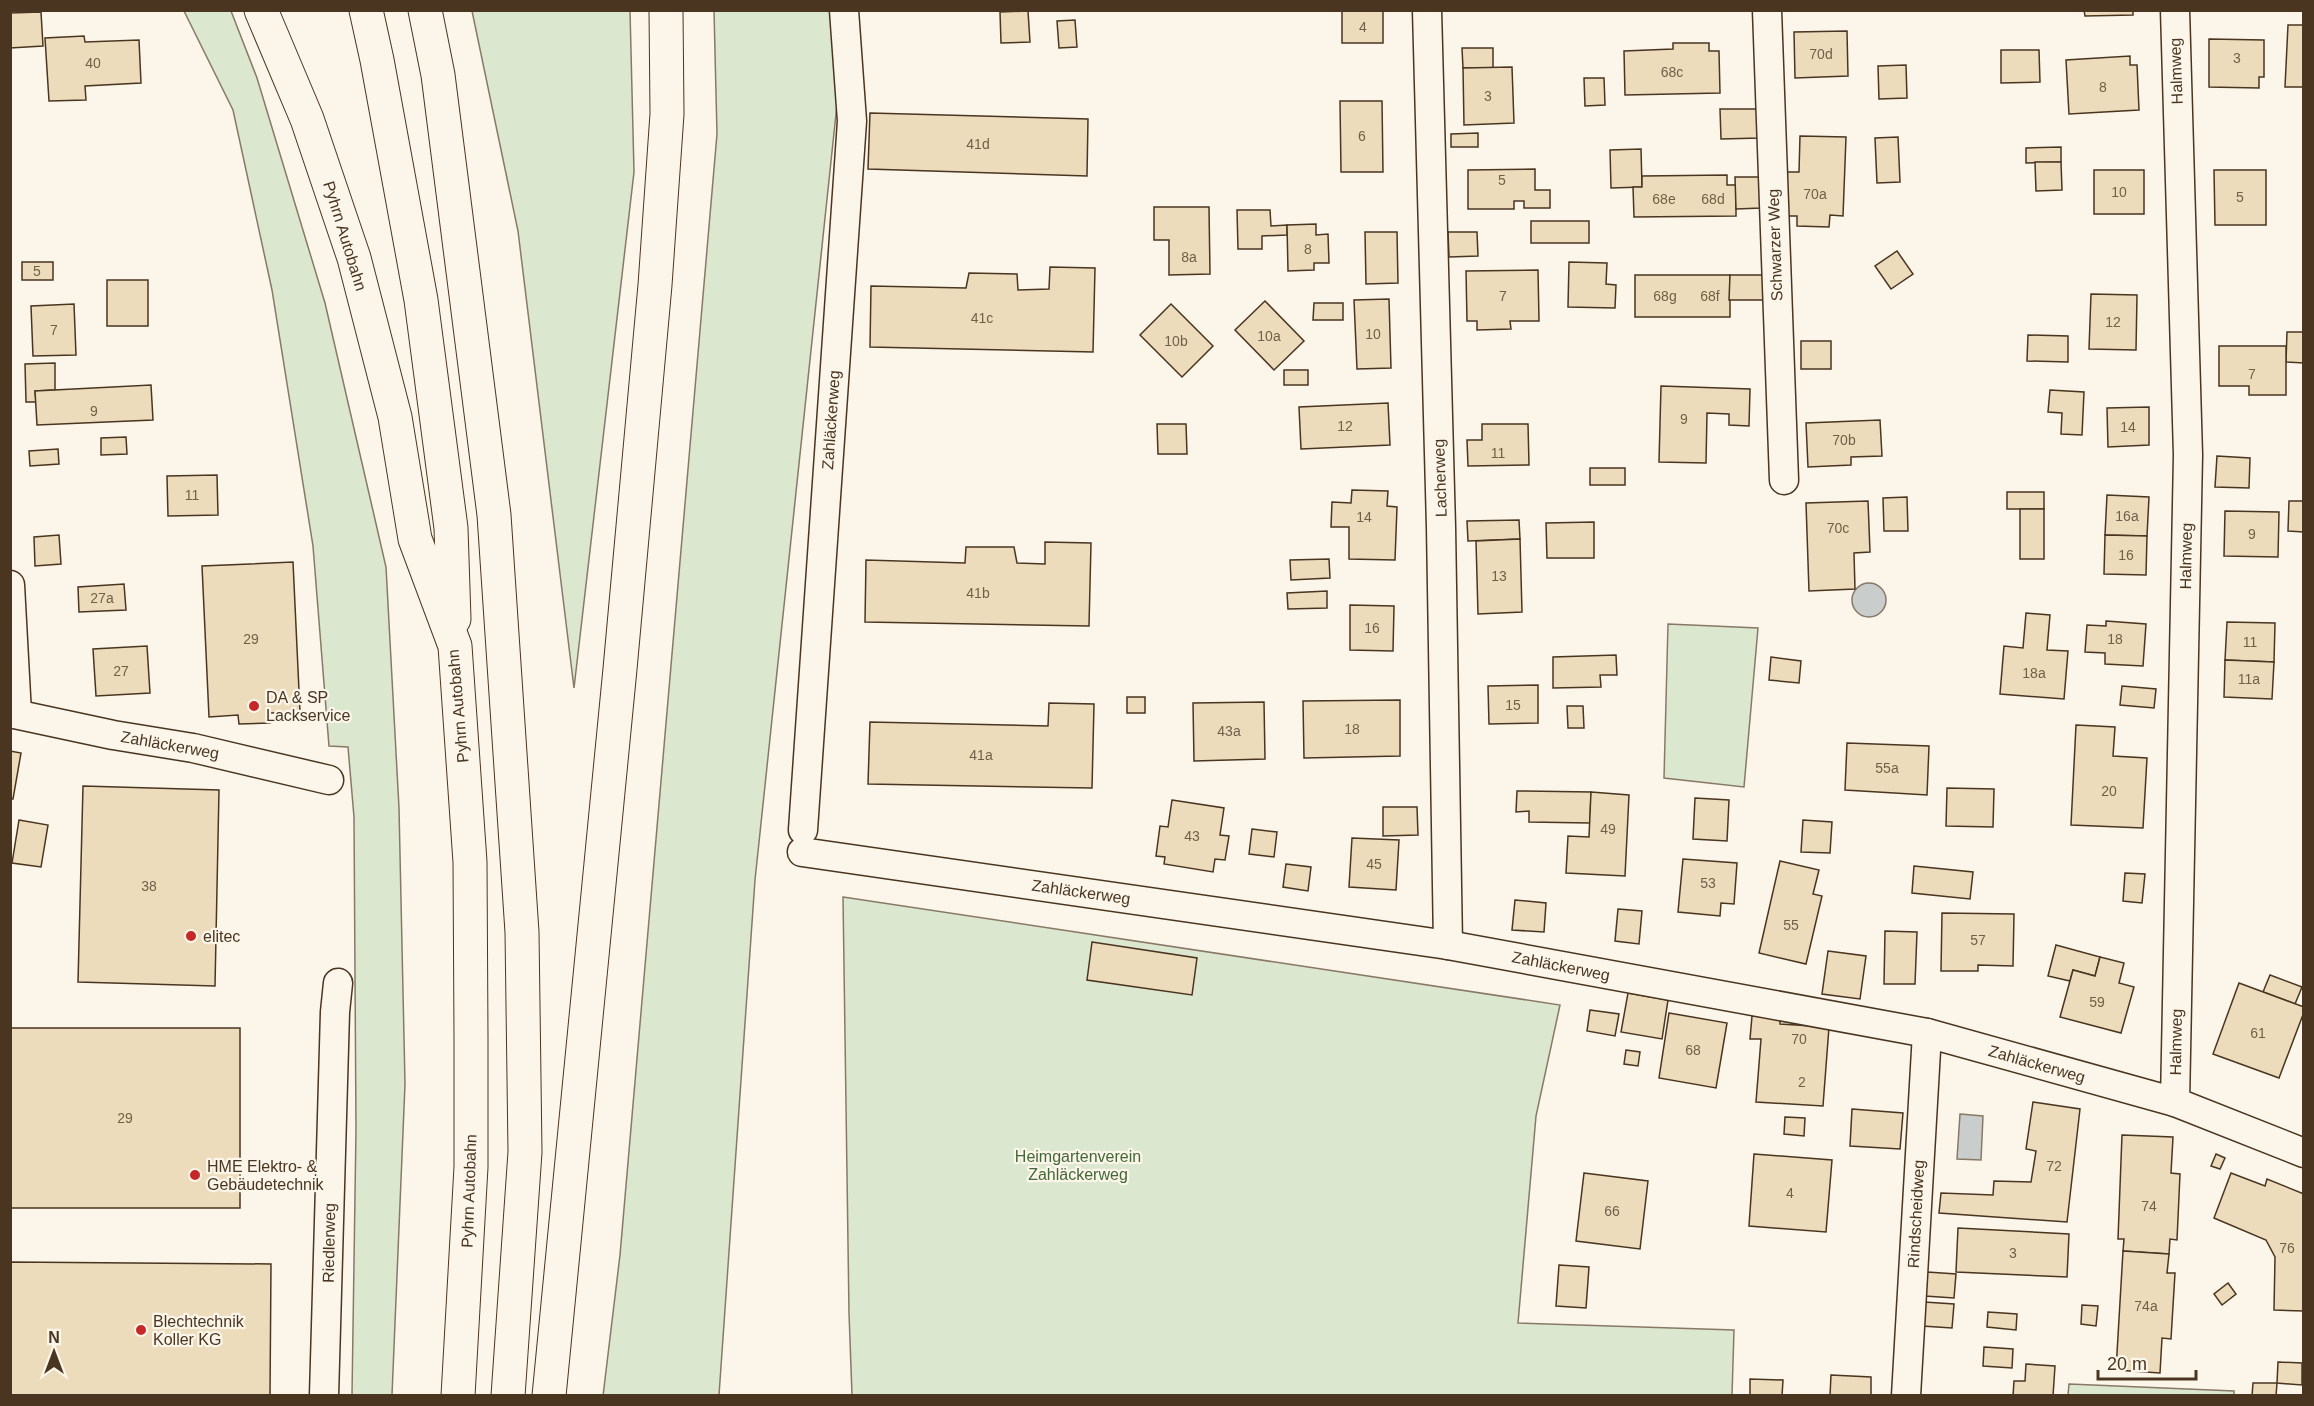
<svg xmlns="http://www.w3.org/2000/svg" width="2314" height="1406" font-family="Arial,sans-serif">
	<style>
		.green { fill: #dce7d0; stroke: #887966; stroke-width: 1.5 }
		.water { fill: #c9cecd; stroke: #887966; stroke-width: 1.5 }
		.building { fill: #ecdcbc; stroke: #4a3520; stroke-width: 1.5 }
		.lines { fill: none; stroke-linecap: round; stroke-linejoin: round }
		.minor-casing { stroke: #4a3520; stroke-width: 31 }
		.motorway-casing { stroke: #4a3520; stroke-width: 35 }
		.minor { stroke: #fbf6e9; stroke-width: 28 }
		.motorway { stroke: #fbf6e9; stroke-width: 33 }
		.poi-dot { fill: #c62828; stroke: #fbf6e9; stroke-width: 2 }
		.labels { text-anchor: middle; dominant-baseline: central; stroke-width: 4.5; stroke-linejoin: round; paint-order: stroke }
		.number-label { font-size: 14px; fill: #725f47 }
		.street-label { font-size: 16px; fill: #4a3520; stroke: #fbf6e9 }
		.poi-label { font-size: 16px; fill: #4a3520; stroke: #fbf6e9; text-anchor: start }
		.park-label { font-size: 16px; fill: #436837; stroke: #fbf6e9 }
	</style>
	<rect width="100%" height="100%" fill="#fbf6e9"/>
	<!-- green -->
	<g class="green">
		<path d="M184,11H231L257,78L325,303L386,567L399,808L405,1084L392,1395H352L356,1129L354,817L348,747L329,746L313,546L272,290L233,110Z"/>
		<path d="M472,11H630L634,172L574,688L518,231Z"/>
		<path d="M714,11H831L838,95L755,880L719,1395L603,1396L620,1255L717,134Z"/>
		<path d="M1668,624L1758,628L1744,787L1664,778Z"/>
		<path d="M843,897L1560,1005L1536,1116L1518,1323L1734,1330L1732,1395H852L849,1313Z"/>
		<path d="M2069,1384L2234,1391V1395H2068Z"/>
	</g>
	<!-- water -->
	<g class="water">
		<circle cx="1869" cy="600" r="17"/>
		<path d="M1960,1114L1983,1116L1981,1160L1957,1159Z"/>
	</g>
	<!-- building -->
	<g class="building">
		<rect x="1342" y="10" width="41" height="33"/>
		<path d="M2084,10H2133V15L2085,16Z"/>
		<path d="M1028,11L1030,42L1001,43L1000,12Z"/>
		<path d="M41,12L43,46L10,48V13Z"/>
		<path d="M1075,20L1077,47L1059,48L1057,21Z"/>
		<path d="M2288,25H2304V87H2285Z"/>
		<path d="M1847,31L1848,76L1795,78L1794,32Z"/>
		<path d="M84,36L85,42L139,40L141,83L85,86L86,100L49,101L45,38Z"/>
		<path d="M2209,39L2264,40V77H2259V88L2209,87Z"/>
		<path d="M1673,43H1709V51H1719L1720,93L1625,95L1624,51L1673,49Z"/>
		<path d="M1462,48H1493V68H1463Z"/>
		<path d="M2001,50H2039L2040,82L2001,83Z"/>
		<path d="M2130,56V65H2137L2139,110L2069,114L2066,60Z"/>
		<path d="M1906,65L1907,98L1879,99L1878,66Z"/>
		<path d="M1512,67L1514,123L1464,125L1463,68Z"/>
		<path d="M1584,78H1604L1605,105L1585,106Z"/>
		<path d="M1340,101H1382L1383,172H1341Z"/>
		<path d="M1720,109H1760V138L1721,139Z"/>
		<path d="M870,113L1088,119L1087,176L868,169Z"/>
		<path d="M1478,133V147H1451V134Z"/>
		<path d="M1800,136L1846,137L1843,216L1830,215L1829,227L1797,226V216H1786L1787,172H1799Z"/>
		<path d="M1898,137L1900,182L1877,183L1875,138Z"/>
		<path d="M2061,147V162L2026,163V148Z"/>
		<path d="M1641,149L1642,187L1611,188L1610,150Z"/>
		<path d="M2035,162H2061L2062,190L2036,191Z"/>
		<path d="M1535,169V190H1550V208H1524V201H1514V209H1468V170Z"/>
		<rect x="2094" y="170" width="50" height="44"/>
		<path d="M2214,170H2266V225H2215Z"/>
		<path d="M1727,175V185H1736V216L1634,217L1633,187H1642V176Z"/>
		<path d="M1735,177H1761V208L1736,209Z"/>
		<path d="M1154,207H1209L1210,274L1169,275V240H1154Z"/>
		<path d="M1237,210H1270L1271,226L1287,225V235L1262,236V249H1238Z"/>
		<rect x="1531" y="221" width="58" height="22"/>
		<path d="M1316,224V235L1328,234L1329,263H1314V270L1288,271L1287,225Z"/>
		<path d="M1365,232H1397L1398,283L1366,284Z"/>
		<path d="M1448,232H1477L1478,256L1449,257Z"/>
		<path d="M1897,251L1913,274L1891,289L1875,266Z"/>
		<rect x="22" y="262" width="31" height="18"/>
		<path d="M1569,262L1607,263L1606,284L1616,285L1615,308L1568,307Z"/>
		<path d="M1050,267L1095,268L1093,352L870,347L871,286L966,288L969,273L1017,274L1018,290L1049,289Z"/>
		<path d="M1538,270L1539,321H1510L1511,329L1477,330V321H1467L1466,271Z"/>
		<rect x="1635" y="275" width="95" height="42"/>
		<path d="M1730,275H1764V300H1729Z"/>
		<rect x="107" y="280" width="41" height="46"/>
		<path d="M2091,294L2137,295L2136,350L2089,349Z"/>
		<path d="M1389,299L1391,368L1357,369L1354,300Z"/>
		<path d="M1265,301L1304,341L1274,370L1235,330Z"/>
		<path d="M1314,303H1343V320H1313Z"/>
		<path d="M74,304L76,355L33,356L31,306Z"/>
		<path d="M1171,304L1213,346L1182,377L1140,335Z"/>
		<path d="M2287,332H2304V363L2286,362Z"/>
		<path d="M2028,335L2068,336V362L2027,361Z"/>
		<rect x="1801" y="341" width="30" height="28"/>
		<path d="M2219,346H2286V395H2249V386H2219Z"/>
		<path d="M55,363V390L35,391L36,402H26L25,364Z"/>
		<rect x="1284" y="370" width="24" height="15"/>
		<path d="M151,385L153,420L37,425L35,391Z"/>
		<path d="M1661,386L1750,389L1749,426L1729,425V414L1707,413L1706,463L1659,462Z"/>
		<path d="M2050,390L2084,392L2082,435L2061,434L2062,413L2048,412Z"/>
		<path d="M1388,403L1390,445L1301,449L1299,407Z"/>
		<path d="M2149,407V445L2108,447L2107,408Z"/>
		<path d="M1880,420L1882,456L1851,457V465L1808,467L1806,423Z"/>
		<path d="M1157,424H1186L1187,454H1158Z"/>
		<path d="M1482,424H1528L1529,465L1468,466L1467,440H1482Z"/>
		<path d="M126,437L127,454L101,455V438Z"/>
		<path d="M58,449L59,464L30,466L29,451Z"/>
		<path d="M2217,456L2250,458L2249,488L2215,487Z"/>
		<rect x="1590" y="468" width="35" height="17"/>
		<path d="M217,475L218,515L168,516L167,476Z"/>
		<path d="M1352,490L1388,491L1387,506L1397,507L1395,560L1349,559V527H1331L1332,502L1351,503Z"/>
		<rect x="2007" y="492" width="37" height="17"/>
		<path d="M2107,495L2149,497L2147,536L2105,535Z"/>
		<path d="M1907,497L1908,531H1884L1883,498Z"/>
		<path d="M1868,501L1870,552L1854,553L1855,589L1809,591L1806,503Z"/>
		<path d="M2289,501H2304V532L2288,531Z"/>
		<rect x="2020" y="509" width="24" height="50"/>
		<path d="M2225,511L2279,512L2278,557L2224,556Z"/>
		<path d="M1519,520L1520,539L1468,541L1467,521Z"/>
		<path d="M1594,522V558H1547L1546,523Z"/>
		<path d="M59,535L61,564L35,566L34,537Z"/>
		<path d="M2105,535L2147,536L2146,575L2104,574Z"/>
		<path d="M1520,539L1522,612L1478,614L1476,541Z"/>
		<path d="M1045,542L1091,543L1089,626L865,622L866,560L965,563L966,547H1014L1017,563L1045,564Z"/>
		<path d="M1329,559L1330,578L1291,580L1290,560Z"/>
		<path d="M293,562L300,712L270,713V723L239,724L238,715L209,717L202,566Z"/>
		<path d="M124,584L126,610L79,612L78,587Z"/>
		<path d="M1327,591V608L1288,609L1287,593Z"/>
		<path d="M1350,605L1394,606L1393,651L1350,650Z"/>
		<path d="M2026,613L2050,615L2047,650L2068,651L2064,699L2000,694L2004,646L2023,648Z"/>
		<path d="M2106,621L2146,624L2143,666L2105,664V653L2085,652L2087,625L2106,626Z"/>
		<path d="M2227,622L2275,623L2274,662L2225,660Z"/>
		<path d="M147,646L150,693L96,696L93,649Z"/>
		<path d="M1616,655L1617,675H1600L1601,687L1553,688V657Z"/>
		<path d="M1771,657L1801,661L1799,683L1769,680Z"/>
		<path d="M2225,660L2274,662L2272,699L2224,697Z"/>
		<path d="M1538,685V723L1489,724L1488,686Z"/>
		<path d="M2122,686L2156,689L2154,708L2120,705Z"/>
		<rect x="1127" y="697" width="18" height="16"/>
		<path d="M1400,700V756L1304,758L1303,701Z"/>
		<path d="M1264,702L1265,759L1194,761L1193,703Z"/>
		<path d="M1049,703L1094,704L1092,788L868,784L870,722L1048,726Z"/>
		<path d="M1567,706H1583L1584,728H1568Z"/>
		<path d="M2076,725L2115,727L2113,756L2147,758L2143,828L2071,825Z"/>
		<path d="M1847,743L1929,746L1927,795L1845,790Z"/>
		<path d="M10,751L21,753L13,799H10Z"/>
		<path d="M83,786L219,790L215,986L78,982Z"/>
		<path d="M1947,788L1994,789L1993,827L1946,826Z"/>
		<path d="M1517,791L1591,792L1590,823L1529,822V811L1516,812Z"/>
		<path d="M1591,792L1629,795L1625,876L1566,873L1568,836L1589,837Z"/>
		<path d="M1695,798L1729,800L1727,841L1693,839Z"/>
		<path d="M1172,800L1224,808L1220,835L1229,836L1225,860L1215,859L1213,872L1164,864L1165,857L1156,856L1160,826L1168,827Z"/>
		<path d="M1383,807H1417L1418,835L1383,836Z"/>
		<path d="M19,820L48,825L41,867L12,863Z"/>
		<path d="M1803,820L1832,822L1830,853L1801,852Z"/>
		<path d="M1252,829L1277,832L1274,857L1249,854Z"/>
		<path d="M1352,838L1399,840L1396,890L1349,887Z"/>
		<path d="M1683,859L1737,863L1734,904L1721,903L1720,916L1678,912Z"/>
		<path d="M1780,861L1819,870L1813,894L1822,896L1806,964L1759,953Z"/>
		<path d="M1286,864L1311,867L1308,891L1283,887Z"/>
		<path d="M1914,866L1973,872L1970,899L1912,893Z"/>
		<path d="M2125,873L2145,874L2142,903L2123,901Z"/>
		<path d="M1515,900L1546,903L1544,932L1512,930Z"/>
		<path d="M1618,909L1642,911L1639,944L1615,941Z"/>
		<path d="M1942,913L2014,914L2013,966L1978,965V971H1941Z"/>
		<path d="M1885,931L1917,932L1915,984H1884Z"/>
		<path d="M1092,942L1197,958L1192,995L1087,980Z"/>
		<path d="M2056,945L2100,957L2095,976L2073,970L2070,981L2048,976Z"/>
		<path d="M1828,951L1866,956L1860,999L1822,994Z"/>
		<path d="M2100,957L2124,963L2119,983L2134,987L2121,1033L2060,1017L2073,970L2095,976Z"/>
		<path d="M2270,975L2302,987L2295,1004L2263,992Z"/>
		<path d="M2239,983L2304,1007V1012L2279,1078L2213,1054Z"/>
		<path d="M1628,993L1668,1000L1662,1039L1621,1032Z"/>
		<path d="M1590,1010L1619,1014L1615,1036L1587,1031Z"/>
		<path d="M1669,1013L1727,1023L1716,1088L1659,1078Z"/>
		<path d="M1752,1016L1780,1018V1024L1829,1027L1823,1106L1756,1102L1761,1039H1750Z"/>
		<rect x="10" y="1028" width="230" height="180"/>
		<path d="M1626,1050L1640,1052L1638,1066L1624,1064Z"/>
		<path d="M2033,1102L2080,1109L2067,1222L1939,1213L1941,1193L1993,1195L1994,1181L2031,1182L2036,1151L2026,1149Z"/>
		<path d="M1852,1109L1903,1113L1900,1149L1850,1146Z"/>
		<path d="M1785,1117L1805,1118L1804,1136L1784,1134Z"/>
		<path d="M2122,1135L2173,1137L2171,1173L2180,1174L2177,1240L2170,1239L2169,1254L2123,1251L2124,1239H2118Z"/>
		<path d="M1754,1154L1832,1160L1826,1232L1749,1226Z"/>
		<path d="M2216,1154L2225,1158L2220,1169L2211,1166Z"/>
		<path d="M1584,1173L1648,1181L1640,1249L1576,1241Z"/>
		<path d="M2231,1173L2265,1186L2267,1179L2304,1194V1311L2274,1310L2275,1257L2266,1240L2214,1218Z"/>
		<path d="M1958,1228L2069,1234L2067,1277L1956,1272Z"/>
		<path d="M2123,1251L2169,1254L2167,1273H2175L2171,1339L2162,1338L2160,1373L2116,1370Z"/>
		<path d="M10,1262L271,1264L270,1396H10Z"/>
		<path d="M1559,1265L1589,1267L1586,1308L1556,1306Z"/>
		<path d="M1927,1272L1956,1274L1954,1298L1925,1296Z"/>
		<path d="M2228,1283L2236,1294L2222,1305L2214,1294Z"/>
		<path d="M1924,1302L1954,1304L1952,1328L1922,1326Z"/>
		<path d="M2082,1305L2098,1306L2096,1326L2081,1324Z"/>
		<path d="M1988,1312L2017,1314L2016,1330L1987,1327Z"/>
		<path d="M1984,1347L2013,1349L2012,1368L1983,1366Z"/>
		<path d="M2278,1362L2302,1363V1385L2277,1383Z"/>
		<path d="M2026,1364L2055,1366L2053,1396H2013L2014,1381H2025Z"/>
		<path d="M1831,1375L1871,1377V1396H1830Z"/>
		<path d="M1750,1379L1783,1380L1782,1396H1750Z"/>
		<path d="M2253,1383H2277L2276,1396H2252Z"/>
	</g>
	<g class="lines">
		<!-- minor casing -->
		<g class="minor-casing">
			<g id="minor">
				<path d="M1427,10L1441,527L1448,945"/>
				<path d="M1767,10L1784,480"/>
				<path d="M2175,10L2188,455L2175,1102"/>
				<path d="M10,585L17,714"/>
				<path d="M10,713L113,735L193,748L329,780"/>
				<path d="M803,830L852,121L844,10"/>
				<path d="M802,852L1448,945L1927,1033L2175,1102L2304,1153"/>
				<path d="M324,1396L335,1012L338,983"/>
				<path d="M1906,1396L1927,1033"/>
			</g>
		</g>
		<!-- motorway casing -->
		<g class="motorway-casing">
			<g id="motorway">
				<path d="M261,10L307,119L354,258L395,417L415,539L455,646L470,862L471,1037V1167L458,1396"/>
				<path d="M366,10L377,60L421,300L451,528L454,619"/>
				<path d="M425,10L438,75L494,515L522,932L525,1152L508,1396"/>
				<path d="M549,1396L620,669L655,285L667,114L666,10"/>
			</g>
		</g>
		<!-- minor -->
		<use href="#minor" class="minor"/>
		<!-- motorway -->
		<use href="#motorway" class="motorway"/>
	</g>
	<!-- markers -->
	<g class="poi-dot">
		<circle cx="254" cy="706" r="6"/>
		<circle cx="191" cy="936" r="6"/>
		<circle cx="195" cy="1175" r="6"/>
		<circle cx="141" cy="1330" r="6"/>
	</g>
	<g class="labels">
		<!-- number labels -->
		<g class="number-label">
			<text x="1363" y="27">4</text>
			<text x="1821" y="54">70d</text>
			<text x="2237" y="58">3</text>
			<text x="93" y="63">40</text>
			<text x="1672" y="72">68c</text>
			<text x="2103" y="87">8</text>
			<text x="1488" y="96">3</text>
			<text x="1362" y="136">6</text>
			<text x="978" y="144">41d</text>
			<text x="1502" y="180">5</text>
			<text x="2119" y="192">10</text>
			<text x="1815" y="194">70a</text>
			<text x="2240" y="197">5</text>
			<text x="1664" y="199">68e</text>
			<text x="1713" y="199">68d</text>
			<text x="1308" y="249">8</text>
			<text x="1189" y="257">8a</text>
			<text x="37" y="271">5</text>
			<text x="1503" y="296">7</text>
			<text x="1665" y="296">68g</text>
			<text x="1710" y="296">68f</text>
			<text x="982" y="318">41c</text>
			<text x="2113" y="322">12</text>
			<text x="54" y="330">7</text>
			<text x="1373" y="334">10</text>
			<text x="1269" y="336">10a</text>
			<text x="1176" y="341">10b</text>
			<text x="2252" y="374">7</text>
			<text x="94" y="411">9</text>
			<text x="1684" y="419">9</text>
			<text x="1345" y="426">12</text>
			<text x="2128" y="427">14</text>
			<text x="1844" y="440">70b</text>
			<text x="1498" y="453">11</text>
			<text x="192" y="495">11</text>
			<text x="2127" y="516">16a</text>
			<text x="1364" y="517">14</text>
			<text x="1838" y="528">70c</text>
			<text x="2252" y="534">9</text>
			<text x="2126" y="555">16</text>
			<text x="1499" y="576">13</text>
			<text x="978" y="593">41b</text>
			<text x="102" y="598">27a</text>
			<text x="1372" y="628">16</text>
			<text x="251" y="639">29</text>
			<text x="2115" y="639">18</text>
			<text x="2250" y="642">11</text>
			<text x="121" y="671">27</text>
			<text x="2034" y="673">18a</text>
			<text x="2249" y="679">11a</text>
			<text x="1513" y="705">15</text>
			<text x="1352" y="729">18</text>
			<text x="1229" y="731">43a</text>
			<text x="981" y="755">41a</text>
			<text x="1887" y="768">55a</text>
			<text x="2109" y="791">20</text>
			<text x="1608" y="829">49</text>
			<text x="1192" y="836">43</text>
			<text x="1374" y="864">45</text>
			<text x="1708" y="883">53</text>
			<text x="149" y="886">38</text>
			<text x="1791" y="925">55</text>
			<text x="1978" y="940">57</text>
			<text x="2097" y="1002">59</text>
			<text x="2258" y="1033">61</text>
			<text x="1799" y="1039">70</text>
			<text x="1693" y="1050">68</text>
			<text x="1802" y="1082">2</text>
			<text x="125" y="1118">29</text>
			<text x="2054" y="1166">72</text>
			<text x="1790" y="1193">4</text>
			<text x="2149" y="1206">74</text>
			<text x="1612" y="1211">66</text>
			<text x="2287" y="1248">76</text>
			<text x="2013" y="1253">3</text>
			<text x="2146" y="1306">74a</text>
		</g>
		<!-- street labels -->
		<g class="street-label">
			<text transform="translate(2176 71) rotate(-92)">Halmweg</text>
			<text transform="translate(345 236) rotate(73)">Pyhrn Autobahn</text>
			<text transform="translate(1775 245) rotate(-92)">Schwarzer Weg</text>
			<text transform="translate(831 420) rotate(-86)">Zahläckerweg</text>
			<text transform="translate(1440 478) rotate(-92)">Lacherweg</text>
			<text transform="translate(2186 556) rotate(-89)">Halmweg</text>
			<text transform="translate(458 706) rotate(-95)">Pyhrn Autobahn</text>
			<text transform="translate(170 745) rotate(10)">Zahläckerweg</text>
			<text transform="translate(1081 892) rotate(8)">Zahläckerweg</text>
			<text transform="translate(1561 966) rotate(11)">Zahläckerweg</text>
			<text transform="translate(2176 1042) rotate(-89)">Halmweg</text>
			<text transform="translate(2037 1064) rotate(16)">Zahläckerweg</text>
			<text transform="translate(469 1191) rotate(-88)">Pyhrn Autobahn</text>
			<text transform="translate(1916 1214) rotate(-87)">Rindscheidweg</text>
			<text transform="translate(329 1243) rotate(-89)">Riedlerweg</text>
		</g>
		<!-- poi labels -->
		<g class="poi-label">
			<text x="266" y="697">DA &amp; SP<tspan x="266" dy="18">Lackservice</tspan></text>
			<text x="203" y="936">elitec</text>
			<text x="207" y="1166">HME Elektro- &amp;<tspan x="207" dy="18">Gebäudetechnik</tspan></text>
			<text x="153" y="1321">Blechtechnik<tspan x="153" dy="18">Koller KG</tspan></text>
		</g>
		<!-- park labels -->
		<g class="park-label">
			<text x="1078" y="1156">Heimgartenverein<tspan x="1078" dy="18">Zahläckerweg</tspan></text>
		</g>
	</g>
	<!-- border -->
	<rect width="2314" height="1406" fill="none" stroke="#4a3520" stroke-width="24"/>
	<!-- north arrow -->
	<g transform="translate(54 1352)" stroke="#fbf6e9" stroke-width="4.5" paint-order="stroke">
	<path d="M0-4.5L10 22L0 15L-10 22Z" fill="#4a3520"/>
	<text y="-9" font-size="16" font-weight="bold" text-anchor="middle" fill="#4a3520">N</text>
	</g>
	<!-- scale -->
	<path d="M2098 1370v9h98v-9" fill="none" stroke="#4a3520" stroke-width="3"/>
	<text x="2107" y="1370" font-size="18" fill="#4a3520" stroke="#fbf6e9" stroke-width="4.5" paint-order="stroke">20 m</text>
</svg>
